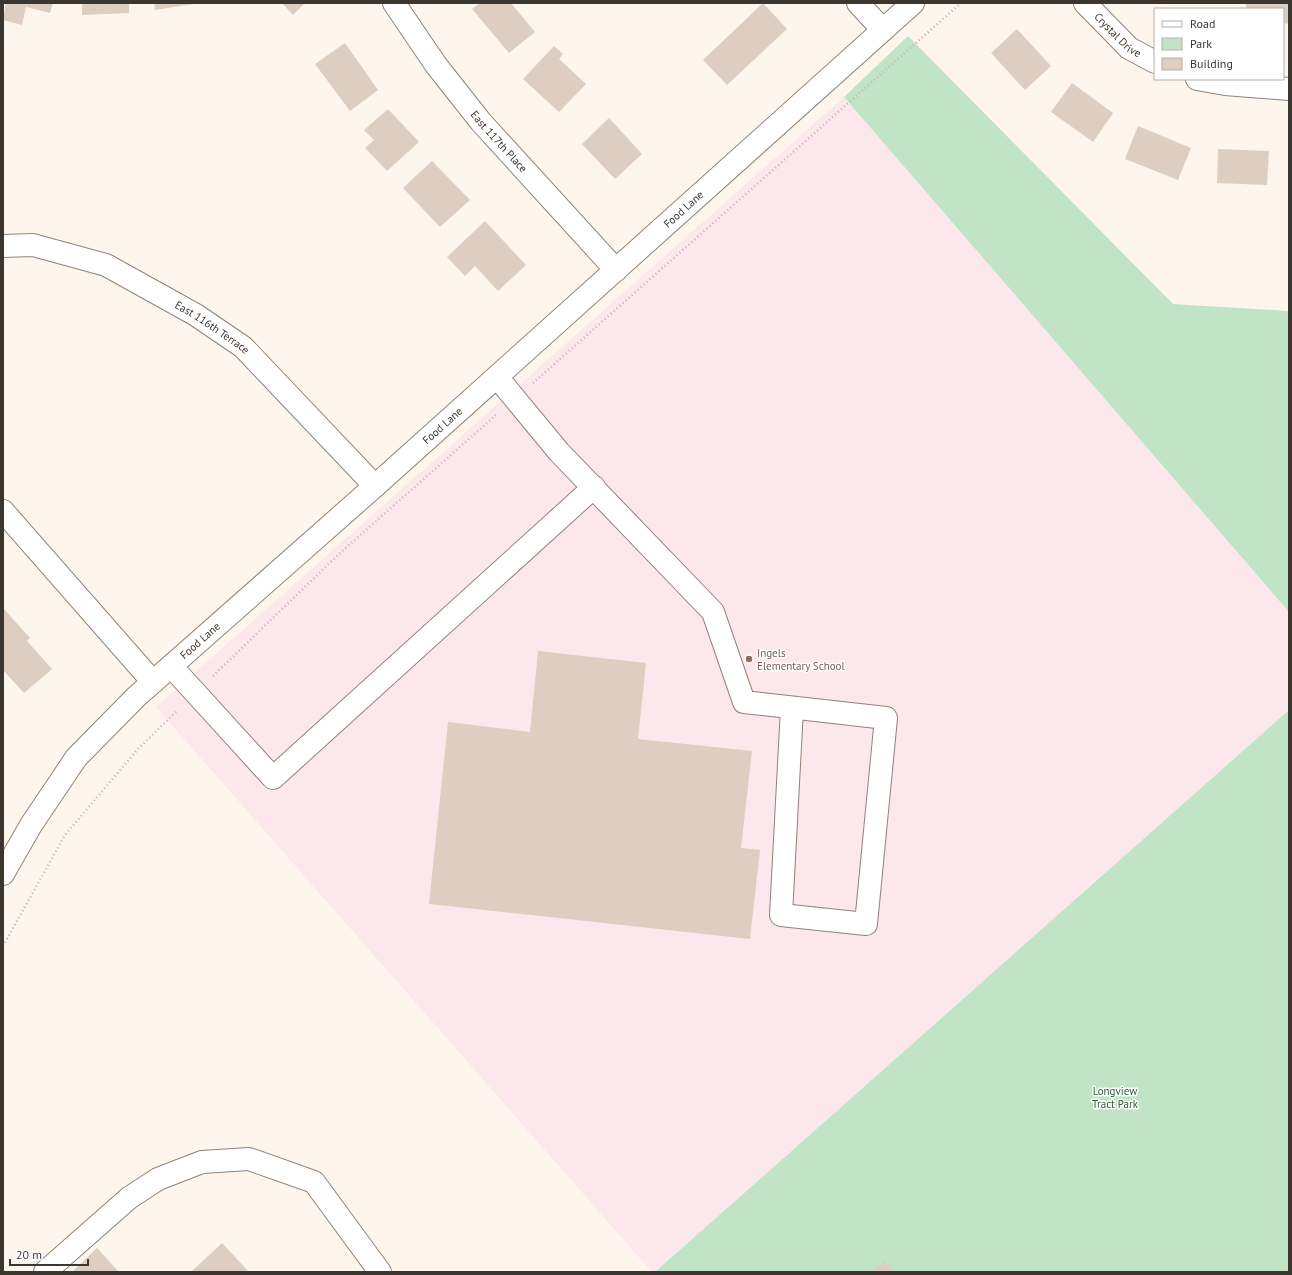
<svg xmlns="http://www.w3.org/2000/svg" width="1292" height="1275" font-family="'PT Sans',sans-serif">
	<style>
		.education { fill: #fce7ec }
		.green { fill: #c1e4c7 }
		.building { fill: #ddcec1 }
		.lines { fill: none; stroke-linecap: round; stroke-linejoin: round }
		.minor-casing { stroke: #918377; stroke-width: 24 }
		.path { stroke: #bfb7b0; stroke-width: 2.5; stroke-dasharray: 1 3; stroke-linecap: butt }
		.minor { stroke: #fff; stroke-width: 22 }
		.education-dot { fill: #8d6e63; stroke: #fff; stroke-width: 1.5 }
		.labels { text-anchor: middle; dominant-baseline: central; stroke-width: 3; stroke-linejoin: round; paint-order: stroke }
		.street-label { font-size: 11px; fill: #3c3631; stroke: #fff }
		.education-label { font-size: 11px; fill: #785e54; stroke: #fff; text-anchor: start }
		.park-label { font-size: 11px; fill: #265d34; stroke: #fff }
	</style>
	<rect width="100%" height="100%" fill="#fef5ed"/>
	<!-- education -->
	<path class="education" d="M844,97L1289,612V710L655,1272H652L156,707Z"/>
	<!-- green -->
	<g class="green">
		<path d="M908,36L1173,304L1289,311V612L844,97Z"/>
		<path d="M1289,710V1272H655Z"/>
	</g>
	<!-- building -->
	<g class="building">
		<path d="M6,3H53L50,13L26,7L22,25L3,20Z"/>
		<path d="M82,3H129V13L82,15Z"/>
		<path d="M154,3H194V4L155,10Z"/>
		<path d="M282,3H305L293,15Z"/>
		<path d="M480,3H511L535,32L509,53L472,9Z"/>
		<path d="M763,3L787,29L727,85L703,60Z"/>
		<path d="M1246,3H1289V24L1283,23V9H1246Z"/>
		<path d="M1017,29L1051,66L1025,90L991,53Z"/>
		<path d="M345,43L378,90L350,111L315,64Z"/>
		<path d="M554,46L563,54L559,59L586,84L559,112L523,79Z"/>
		<path d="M1072,83L1113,113L1093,142L1051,112Z"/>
		<path d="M388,109L419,142L387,171L365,148L374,140L364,130Z"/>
		<path d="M609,118L642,154L615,179L582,144Z"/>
		<path d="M1138,126L1191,148L1178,180L1125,159Z"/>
		<path d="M1218,149L1269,151L1267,185L1217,183Z"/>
		<path d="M432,161L470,200L440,227L403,188Z"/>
		<path d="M485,221L526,265L498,291L475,266L465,276L447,257Z"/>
		<path d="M3,608L30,638L27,641L52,669L24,693L3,670Z"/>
		<path d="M538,651L646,663L638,739L752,751L741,848L760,850L750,939L429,904L448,722L530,732Z"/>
		<path d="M222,1243L249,1272H191Z"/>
		<path d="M97,1248L119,1272H72Z"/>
		<path d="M884,1261L894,1272H872Z"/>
	</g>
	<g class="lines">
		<!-- minor casing -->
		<g class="minor-casing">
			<g id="minor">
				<path id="s1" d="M394,3L436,65L481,122L616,270"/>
				<path d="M858,3L883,30"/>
				<path id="s2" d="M1085,3L1129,48L1155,62"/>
				<path d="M1197,79L1225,84L1289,89"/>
				<path id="s3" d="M3,246L33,245L106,265L196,315L243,347L375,486"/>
				<path d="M497,377L559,452L713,612L744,702L886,718L866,924L781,915L792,708"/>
				<path d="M3,511L153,682"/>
				<path d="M171,666L273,778L594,487"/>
				<path id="s4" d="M3,874L31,825L76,758L136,697L375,486L913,3"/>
				<path d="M45,1272L129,1198L158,1179L202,1162L249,1159L314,1182L380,1272"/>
			</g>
		</g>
		<!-- path -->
		<g class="path">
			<path d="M533,383L961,3"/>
			<path d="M213,676L340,553L496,415"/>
			<path d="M3,946L65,835L138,749L178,710"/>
		</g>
		<!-- minor -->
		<use href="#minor" class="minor"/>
	</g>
	<!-- markers -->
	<circle class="education-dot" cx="749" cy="659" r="4"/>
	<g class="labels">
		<!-- street labels -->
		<g class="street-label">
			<text stroke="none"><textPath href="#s2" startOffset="46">Crystal Drive</textPath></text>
			<text stroke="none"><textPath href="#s1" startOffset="174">East 117th Place</textPath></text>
			<text stroke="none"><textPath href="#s4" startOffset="956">Food Lane</textPath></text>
			<text stroke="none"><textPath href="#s3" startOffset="229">East 116th Terrace</textPath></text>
			<text stroke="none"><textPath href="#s4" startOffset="632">Food Lane</textPath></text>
			<text stroke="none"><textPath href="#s4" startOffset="308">Food Lane</textPath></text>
		</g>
		<!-- education labels -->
		<g class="education-label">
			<text x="757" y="653">Ingels<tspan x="757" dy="13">Elementary School</tspan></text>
		</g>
		<!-- park labels -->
		<g class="park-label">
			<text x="1115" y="1091">Longview<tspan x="1115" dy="13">Tract Park</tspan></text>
		</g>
	</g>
	<!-- border -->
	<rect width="1292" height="1275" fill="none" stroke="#3c3631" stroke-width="8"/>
	<!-- legend -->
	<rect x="1154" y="8" width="130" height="72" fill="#ffffff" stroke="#b1afad"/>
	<rect x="1162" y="21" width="20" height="6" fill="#ffffff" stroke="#b1afad"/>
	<text x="1190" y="28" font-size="12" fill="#3c3631">Road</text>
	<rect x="1162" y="38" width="20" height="12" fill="#c1e4c7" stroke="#b1afad"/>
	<text x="1190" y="48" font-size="12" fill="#3c3631">Park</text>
	<rect x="1162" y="58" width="20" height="12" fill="#ddcec1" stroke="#b1afad"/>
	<text x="1190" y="68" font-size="12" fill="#3c3631">Building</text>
	<!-- scale -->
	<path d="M10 1259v6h78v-6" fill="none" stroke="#3c3631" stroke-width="2"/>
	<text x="16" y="1259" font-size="12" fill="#3c3631" stroke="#ffffff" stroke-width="3" paint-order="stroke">20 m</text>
</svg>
